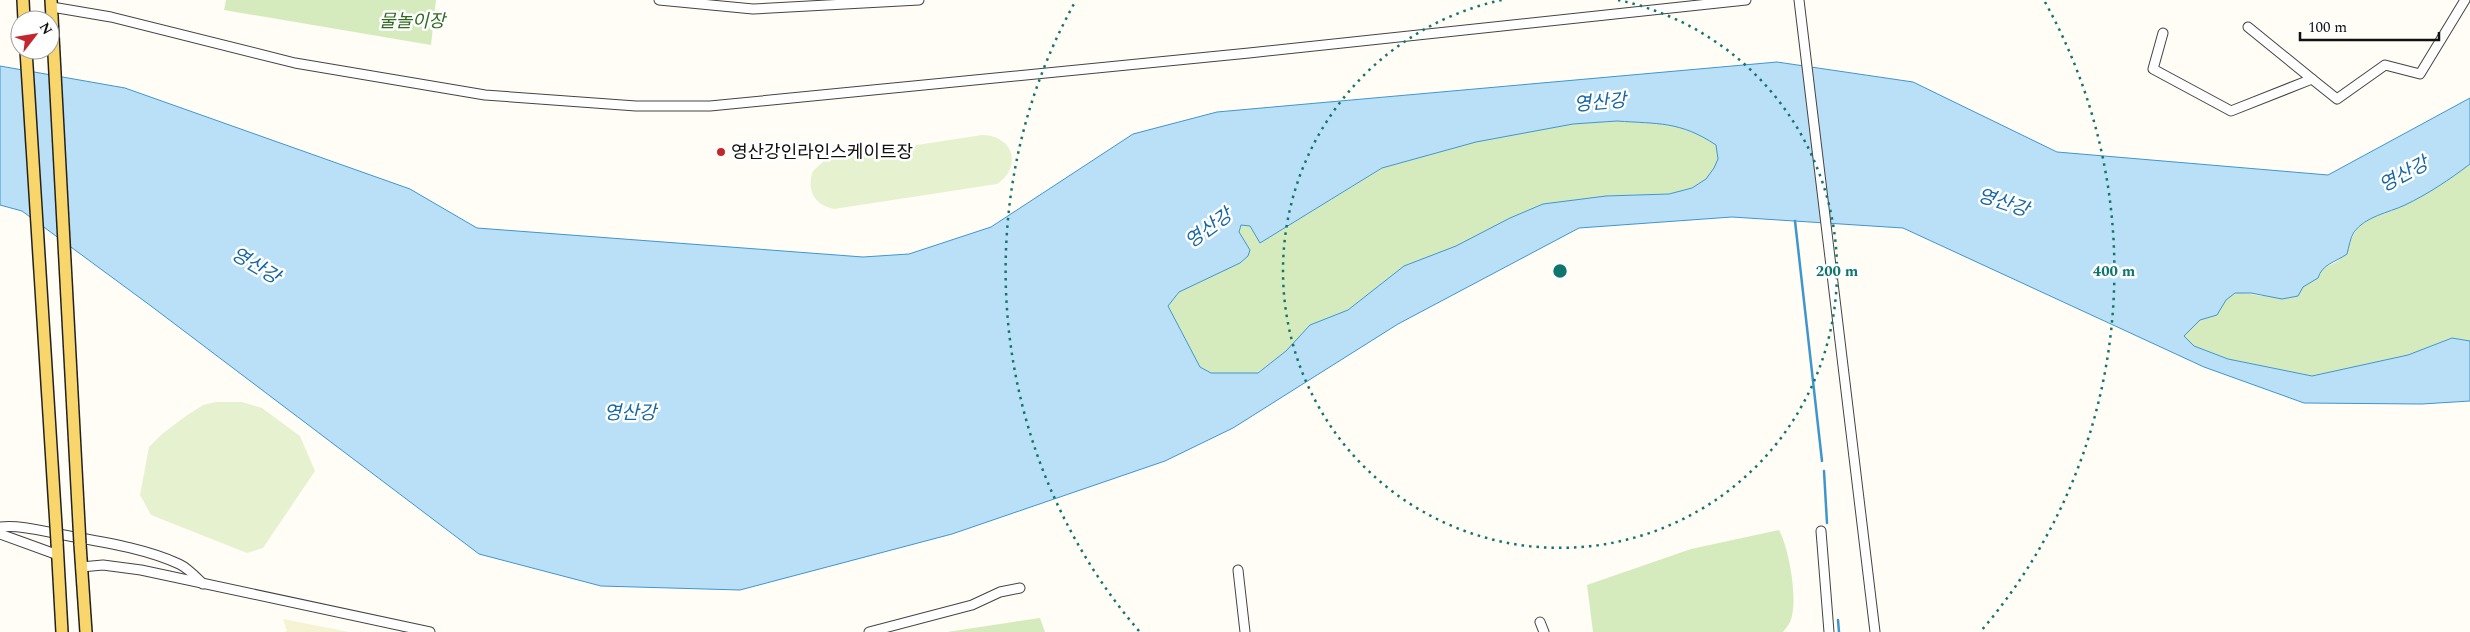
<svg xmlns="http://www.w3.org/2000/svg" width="2470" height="632" font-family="Spectral,'Noto Sans KR',serif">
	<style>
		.farmland { fill: #f6f3d4 }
		.green { fill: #d5ebbd }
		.pitch { fill: #e6f2cf }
		.water { fill: #b9e0f7; stroke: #3f96cf; fill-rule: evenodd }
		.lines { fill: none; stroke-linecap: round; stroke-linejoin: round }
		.stream { stroke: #3f96cf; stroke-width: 2.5 }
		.minor-casing { stroke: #444; stroke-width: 11 }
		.major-casing { stroke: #222; stroke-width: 14 }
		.minor { stroke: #fff; stroke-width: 9 }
		.major { stroke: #f9d66b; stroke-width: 11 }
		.major-bridge-casing { stroke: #222; stroke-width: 14; stroke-linecap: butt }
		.major-bridge { stroke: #f9d66b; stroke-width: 11 }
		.ring { fill: none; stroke: #0f766e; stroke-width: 2.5; stroke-dasharray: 2.5 5 }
		.poi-dot { fill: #c4262e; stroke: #fff; stroke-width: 2 }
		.labels { text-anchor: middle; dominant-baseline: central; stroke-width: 5; stroke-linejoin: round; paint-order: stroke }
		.park-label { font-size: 18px; font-style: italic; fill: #2f6b1f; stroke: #fff }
		.poi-label { font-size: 18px; fill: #111; stroke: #fff; text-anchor: start }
		.water-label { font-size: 19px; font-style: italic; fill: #1768a6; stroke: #fff }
		.centre { fill: #0f766e; stroke: #fff; stroke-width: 2.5 }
		.ring-label { font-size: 15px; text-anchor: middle; font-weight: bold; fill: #0f766e; stroke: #fff; stroke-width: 5; stroke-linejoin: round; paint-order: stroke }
	</style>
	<rect width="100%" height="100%" fill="#fffdf5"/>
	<!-- farmland -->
	<path class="farmland" d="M283,619L349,632H285L287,631Z"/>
	<!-- green -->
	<g class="green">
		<path d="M226,0H436L431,45L224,10Z"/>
		<path d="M1617,121C1658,124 1680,121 1716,145L1718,159L1715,168L1706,179L1692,188L1669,194L1606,196L1404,266L1348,310L1310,325L1286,351L1257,373H1211L1200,367L1168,306L1179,292L1240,263L1248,256L1250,250L1239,232L1241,225H1249L1260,243L1383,168L1476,142L1573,124Z"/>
		<path d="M2470,164V341L2451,338L2408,355L2312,376L2228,359L2194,346L2184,336L2200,320L2217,315C2222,308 2225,297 2234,294C2245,290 2256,297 2266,296C2284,294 2303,287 2318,278C2322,264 2331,267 2340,259C2350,248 2351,233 2362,224C2375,215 2390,212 2404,205C2428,194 2449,180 2470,164Z"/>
		<path d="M1779,530C1789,548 1799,602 1790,622C1788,626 1785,629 1783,632H1593L1587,585L1691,549Z"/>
		<path d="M1040,618L1045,632H947Z"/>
	</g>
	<!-- pitch -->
	<g class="pitch">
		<path d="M982,135C1013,135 1023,167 997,184L834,209C814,205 806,190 813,171L826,159Z"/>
		<path d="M216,402H242L262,408L300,436L315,471L263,548L247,553L151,515L140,495L149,447L162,434L186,416L203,405Z"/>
	</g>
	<!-- water -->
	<path class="water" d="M1777,62L1913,82L2057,152L2328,175L2470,98V164C2449,180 2428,194 2405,205C2388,213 2366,216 2354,232C2350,238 2349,247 2347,254C2336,262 2322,264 2318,278L2303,287L2298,296L2282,299L2251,293H2235L2226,300L2217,315L2200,320L2184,336L2194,346L2228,359L2312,376L2408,355L2452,338L2470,341V401L2422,404L2304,403L2204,367L1903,228L1732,217L1579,228L1398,324L1233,428L1165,461L952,534L740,590L601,586L479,554L151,306L22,211L0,205V66L125,88L410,189L477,228L863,257L909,254L991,227L1133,134L1217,112ZM1617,121C1658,124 1680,121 1716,145L1718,159L1714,168L1706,179L1692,188L1669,194L1606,196L1543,204L1510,218L1456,246L1404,266L1348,310L1310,325L1286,351L1258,373H1211L1200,367L1168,306L1179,292L1240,263L1248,256L1250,250L1239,232L1241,225L1250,226L1260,243L1382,168L1476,142L1573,124Z"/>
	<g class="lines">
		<!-- stream -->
		<g class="stream">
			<path d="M1795,221L1822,461"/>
			<path d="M1824,471L1827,523"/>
			<path d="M1838,620L1839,632"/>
		</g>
		<!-- minor casing -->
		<g class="minor-casing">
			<g id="minor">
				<path d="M659,0L753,9L919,0"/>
				<path d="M1799,0L1875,632"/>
				<path d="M52,7L111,17L295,63L485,95L636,106H710L1249,53L1746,0"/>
				<path d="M2163,33L2153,69L2231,111L2312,79L2248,27"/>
				<path d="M2312,79L2337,99L2385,65L2420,74L2465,0"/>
				<path d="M0,527C22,525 42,531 64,535C102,542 144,548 179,564C188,568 196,577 203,584"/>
				<path d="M1821,531L1829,632"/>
				<path d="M0,534L58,555"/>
				<path d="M81,567L103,565L141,570L430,632"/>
				<path d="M1238,570L1245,632"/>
				<path d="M1540,622L1544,632"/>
				<path d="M869,632L972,605L1000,592L1020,588"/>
			</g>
		</g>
		<!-- major casing -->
		<g class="major-casing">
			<g id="major">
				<path d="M23,0L24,20"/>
				<path d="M51,0L52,17"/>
				<path d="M57,542L62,632"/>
				<path d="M80,544L86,632"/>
			</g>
		</g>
		<!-- minor -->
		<use href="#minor" class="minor"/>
		<!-- major -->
		<use href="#major" class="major"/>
		<!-- major-bridge casing -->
		<g class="major-bridge-casing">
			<g id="major-bridge">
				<path d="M52,17L80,544"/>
				<path d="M26,50L57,542"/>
			</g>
		</g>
		<!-- major-bridge -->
		<use href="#major-bridge" class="major-bridge"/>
	</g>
	<!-- distance rings -->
	<g class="ring">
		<path d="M1618 0A277 277 0 1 1 1502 0"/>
		<path d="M1139 631A554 554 0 0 1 1075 2M2045 2A554 554 0 0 1 1981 631"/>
	</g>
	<!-- markers -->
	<circle class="poi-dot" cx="721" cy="152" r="5"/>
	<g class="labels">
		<!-- park labels -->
		<g class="park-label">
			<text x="412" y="21">물놀이장</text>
		</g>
		<!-- poi labels -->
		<g class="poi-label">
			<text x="731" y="152">영산강인라인스케이트장</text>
		</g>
		<!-- water labels -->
		<g class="water-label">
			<text transform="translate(1600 103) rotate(-5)">영산강</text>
			<text transform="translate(2404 175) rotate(-28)">영산강</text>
			<text transform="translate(2003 203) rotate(18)">영산강</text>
			<text transform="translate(1209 229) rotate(-36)">영산강</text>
			<text transform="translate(255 266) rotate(31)">영산강</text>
			<text x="630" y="413">영산강</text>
		</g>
	</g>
	<circle cx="1560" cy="271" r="8" class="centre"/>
	<g class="ring-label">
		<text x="1837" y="276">200 m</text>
		<text x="2114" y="276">400 m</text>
	</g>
	<!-- north arrow -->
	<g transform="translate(35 35) rotate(59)"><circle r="24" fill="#ffffff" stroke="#a0a0a0"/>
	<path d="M0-4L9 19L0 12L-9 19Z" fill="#c4262e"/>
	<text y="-8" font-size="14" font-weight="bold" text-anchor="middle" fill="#111111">N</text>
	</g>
	<!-- scale -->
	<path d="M2300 32v8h139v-8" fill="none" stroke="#111111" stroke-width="2.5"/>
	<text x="2308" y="32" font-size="15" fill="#111111" stroke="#ffffff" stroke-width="4" paint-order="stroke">100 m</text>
</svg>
